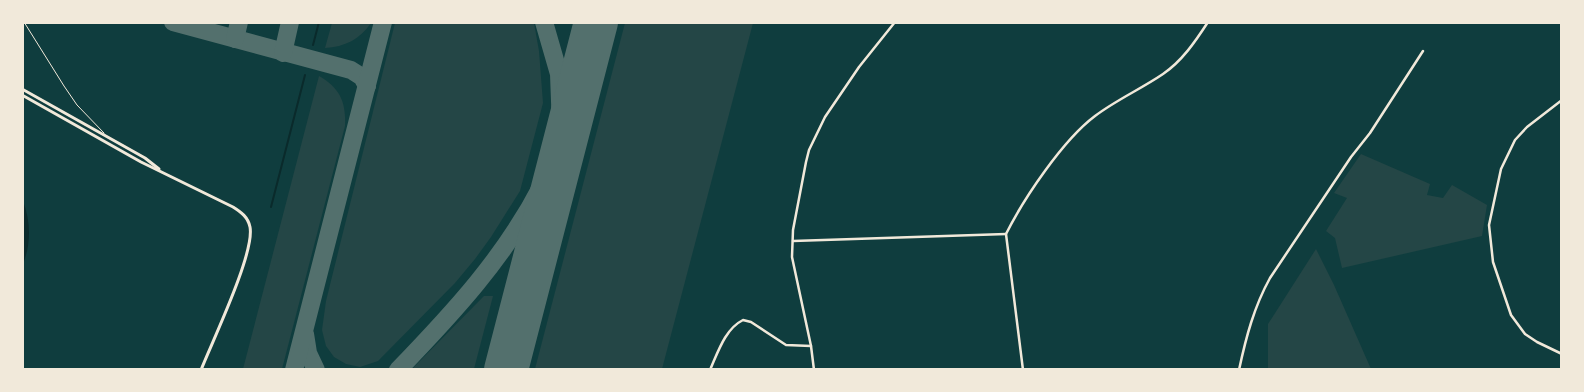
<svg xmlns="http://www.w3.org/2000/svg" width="1584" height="392" font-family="'Source Sans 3',sans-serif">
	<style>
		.green { fill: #244646 }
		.water { fill: #0a2a2b }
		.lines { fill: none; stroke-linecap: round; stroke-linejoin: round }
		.stream { stroke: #0a2a2b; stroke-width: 2 }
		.taxiway { stroke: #53706d; stroke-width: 18 }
		.runway { stroke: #53706d; stroke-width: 44 }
		.service { stroke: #f1e9da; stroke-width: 1 }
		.minor { stroke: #f1e9da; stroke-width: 2.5 }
		.tertiary { stroke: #f1e9da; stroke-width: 3 }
	</style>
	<rect width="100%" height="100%" fill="#0f3d3e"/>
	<!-- green -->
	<g class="green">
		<path d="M332,23V22L371,23C360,39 345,47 325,48Z"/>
		<path d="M395,23H534L539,51L543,103L520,191L491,237L475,259L455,283L378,361L360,367L346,364L334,357L326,346L322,330L326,301Z"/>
		<path d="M625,23H753L662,369H535Z"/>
		<path d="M319,76C340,88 346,102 345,126L282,369H243Z"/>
		<path d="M1361,154L1430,184L1427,195L1443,198L1452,185L1487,205L1482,236L1342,268L1335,238L1326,231L1347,198L1334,193Z"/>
		<path d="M1316,249L1334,285L1371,369H1268V324Z"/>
		<path d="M484,296H493L474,369H412Z"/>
	</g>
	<!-- water -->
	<path class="water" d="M23,201C31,222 31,244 23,264Z"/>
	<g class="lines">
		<!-- stream -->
		<g class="stream">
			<path d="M313,45L319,22"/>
			<path d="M271,207L305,75"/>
		</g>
		<!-- taxiway -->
		<g class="taxiway">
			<path d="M173,22L351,70L362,77L367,86"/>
			<path d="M544,22L559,74L561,128"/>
			<path d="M235,39L239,22"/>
			<path d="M283,53L290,22"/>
			<path d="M305,334L308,353L316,370"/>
			<path d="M294,370L383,22"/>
			<path d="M398,370C453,313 505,257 541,187C554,162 563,135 573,109"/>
		</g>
		<!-- runway -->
		<path class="runway" d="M506,370L596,22"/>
		<!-- service -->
		<path class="service" d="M24,22L64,86L77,105L104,133"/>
		<!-- minor -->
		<g class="minor">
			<path d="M1562,100L1527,127L1515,140L1501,169L1489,225L1493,262L1511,315L1525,334L1537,342L1562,354"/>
			<path d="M793,241L1006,234"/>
			<path d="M710,370C718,352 725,329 743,320L751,322L786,345L811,346"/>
			<path d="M814,370L811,346L792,257L793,230L806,162L809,150L825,117L859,67L895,22"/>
			<path d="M1023,370L1006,234C1024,198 1063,140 1095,116C1116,100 1141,89 1163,74C1182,61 1195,42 1208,22"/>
			<path d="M1239,370C1246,337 1254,307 1270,278L1351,157L1370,133L1423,51"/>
		</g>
		<!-- tertiary -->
		<g class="tertiary">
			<path d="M22,89L145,158L159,169"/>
			<path d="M22,95L141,162L233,207C241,212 248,217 250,227C255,253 212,342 201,370"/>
		</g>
	</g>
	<!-- border -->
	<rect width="1584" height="392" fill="none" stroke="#f1e9da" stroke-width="48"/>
</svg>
